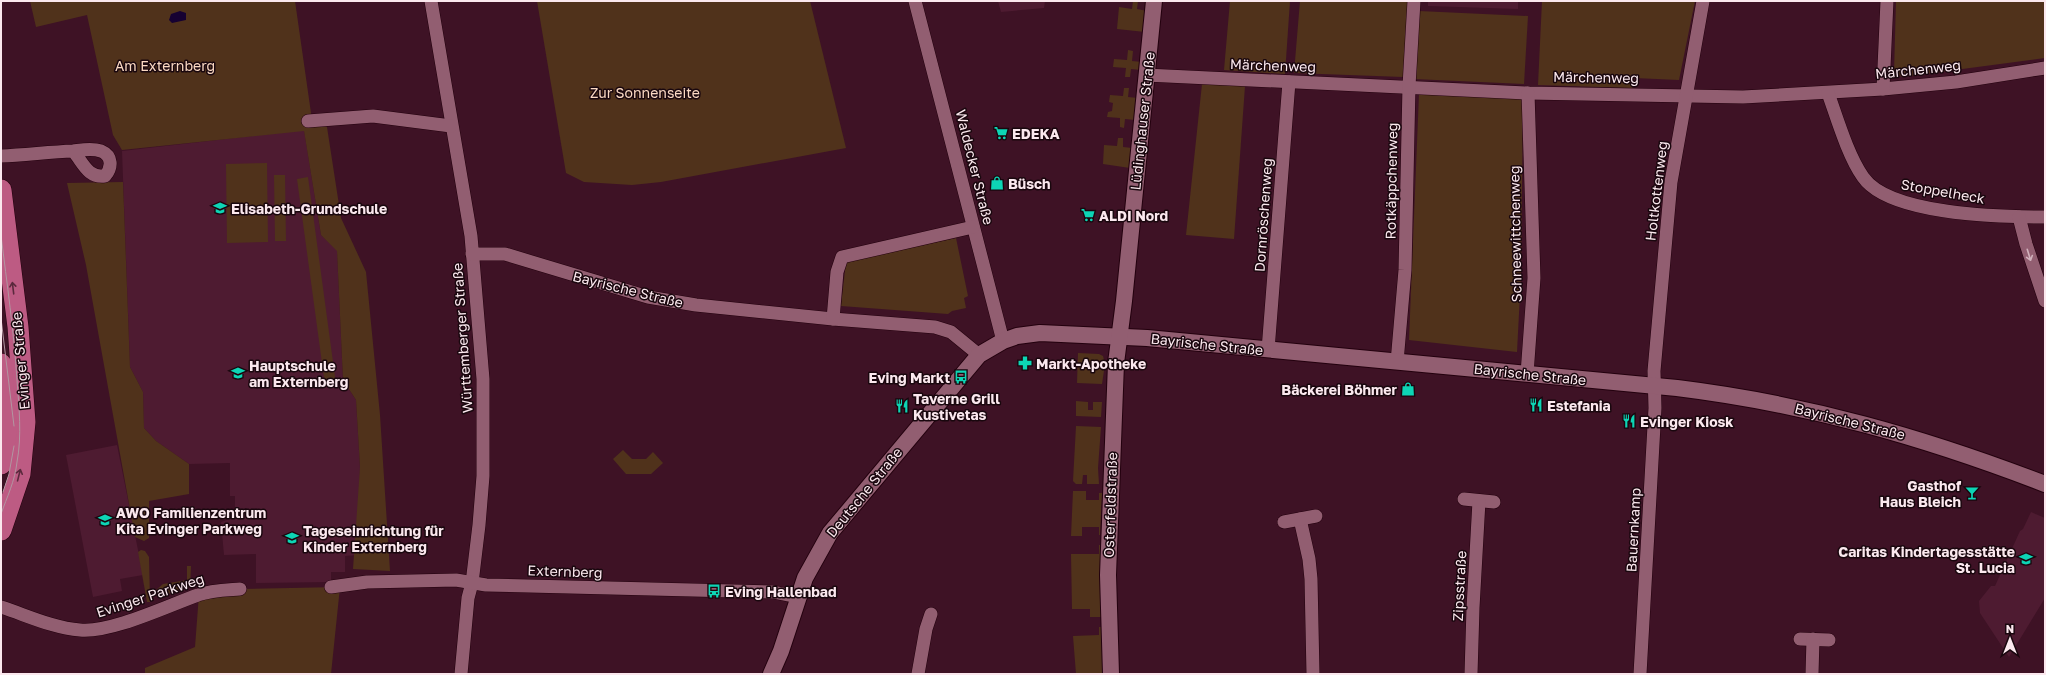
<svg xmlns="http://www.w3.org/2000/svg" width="2046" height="675" font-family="'Golos Text',sans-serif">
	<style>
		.built { fill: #4e1b31 }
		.green { fill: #50321b }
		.water { fill: #160132 }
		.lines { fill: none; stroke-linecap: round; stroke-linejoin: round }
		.minor-casing { stroke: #23000e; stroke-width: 14 }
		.tertiary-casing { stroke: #23000e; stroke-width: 18 }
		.primary-casing { stroke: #23000e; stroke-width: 22 }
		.minor { stroke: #925e71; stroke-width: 13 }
		.tertiary { stroke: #925e71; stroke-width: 16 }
		.primary { stroke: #bd5b83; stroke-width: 21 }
		.tram { stroke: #b296a1; stroke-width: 1 }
		.oneway { stroke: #d1b1bc }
		.oneway2 { stroke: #5b293d }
		.labels { text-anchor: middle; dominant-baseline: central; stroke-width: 3; stroke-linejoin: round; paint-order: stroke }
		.park-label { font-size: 14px; fill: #fbd9c3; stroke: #19070e }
		.street-label { font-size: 14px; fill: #fbe8ee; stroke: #19070e }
		.poi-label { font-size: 14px; font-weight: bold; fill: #fbe8ee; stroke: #19070e; text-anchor: start }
	</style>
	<rect width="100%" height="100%" fill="#3e1225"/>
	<!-- built -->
	<g class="built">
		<path d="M998,1H1045L1044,8L1001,12Z"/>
		<path d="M1428,1H1518V9L1428,6Z"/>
		<path d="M304,130L321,235L337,250L343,380L356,400L360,467L358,555L345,556V572H331V582L256,583V554L224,555L221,522L233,518L235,515V496H230V463L189,464L156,441L144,428L143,392L130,367L122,151Z"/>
		<path d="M117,445L143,575L120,579L122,591L93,597L66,455Z"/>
		<path d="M2031,512L2045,518V598L2009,657L1980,613L1979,601L1991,586H1995L2020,531L2023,529Z"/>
	</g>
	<!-- green -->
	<g class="green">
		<path d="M30,1H295L312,120L327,127L341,218L366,272L380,415L390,571L353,569L360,467L356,400L343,380L337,251L321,235L304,131L122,150L113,135L87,15L36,27Z"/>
		<path d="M537,1H810L846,148L661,182L632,185L584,182L566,173Z"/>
		<path d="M1133,1H1138L1137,9L1147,11L1145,32L1117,29L1119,7L1132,9Z"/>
		<path d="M1230,1H1290L1285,74L1224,70Z"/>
		<path d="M1300,1H1410L1403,77L1294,73Z"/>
		<path d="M1542,1H1695L1679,80L1634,78L1632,88L1538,85Z"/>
		<path d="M1896,1H2045V58L1902,77L1894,73Z"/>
		<path d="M1419,11L1528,16L1524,84L1414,79Z"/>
		<path d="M1128,50L1133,51L1132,61L1142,62L1141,70L1131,69L1130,77H1125L1126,68L1113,67L1114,59L1127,60Z"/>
		<path d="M1202,84L1245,86L1234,239L1186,235Z"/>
		<path d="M1124,88H1129L1128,97L1138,98L1135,120L1125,119L1124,128L1120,127V118L1107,117L1108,112L1112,111L1113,103L1109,102L1110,95L1123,96Z"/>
		<path d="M1419,94L1523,97L1521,275L1517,352L1409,340Z"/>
		<path d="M1118,138H1123V147L1132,148L1130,168L1103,164L1104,145L1117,146Z"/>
		<path d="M267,163L268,242L227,243L226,164Z"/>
		<path d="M274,175H285L286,241H275Z"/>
		<path d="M308,177L336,384L325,385L297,179Z"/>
		<path d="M123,182L130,367L143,392L144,428L156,441L189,464V494L149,501V538L144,541L135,537L86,265L67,183Z"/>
		<path d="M956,238L968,296L964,298L966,308L952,311L948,314L841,306L846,262Z"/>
		<path d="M1078,353L1099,354L1103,356L1105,364L1102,384L1077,383Z"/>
		<path d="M1076,401L1088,402V410H1093V402H1102L1101,417L1076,416Z"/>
		<path d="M1076,426L1101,427L1098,468L1099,484H1087V475H1083L1082,484H1076L1073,481Z"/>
		<path d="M623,450L632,459H646L653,452L663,463L651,474H626L613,459Z"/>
		<path d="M1073,491H1086V500H1099V493H1102L1100,535H1099V527H1082V536H1071Z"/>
		<path d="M1099,545H1100L1102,617H1090V609H1072L1071,554H1099Z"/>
		<path d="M141,550L145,551L149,557L150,602H147L138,552Z"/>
		<path d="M187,566H191L190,587L158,597L156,590L163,584L187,580Z"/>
		<path d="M340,587L331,674H145V668L195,647L199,594L240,589Z"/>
		<path d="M1099,627H1102L1105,674H1076L1073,636L1099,635Z"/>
	</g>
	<!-- water -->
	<path class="water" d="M180,11L186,13V20L172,23L169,20L171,14Z"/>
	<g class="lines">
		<!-- minor casing -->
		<g class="minor-casing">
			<g id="minor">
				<path d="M431,1L471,236L483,379V476L479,525L472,583L468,598L461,674"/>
				<path d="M915,1L1003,341"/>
				<path d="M1146,75L1528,93L1743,97L1883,89L1956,82L2045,68"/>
				<path d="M1883,89L1887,1"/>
				<path d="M1828,93C1837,118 1848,156 1863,177C1889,215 2001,217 2045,217"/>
				<path d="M308,121L373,116L451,126"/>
				<path d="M1,156C25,155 49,152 73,151C82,150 92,148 101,151C113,156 112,168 105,176C87,178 83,162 73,151"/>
				<path d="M2019,217L2026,244L2045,301"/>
				<path d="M472,254H505L648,297L696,305L833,319L935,327L951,332L979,355"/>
				<path d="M833,319L837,272L842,257L973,227"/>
				<path d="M1268,350L1289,82"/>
				<path d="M1397,362L1405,270L1409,86L1414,1"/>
				<path d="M1527,374L1534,278L1528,93"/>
				<path d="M1464,499L1494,502"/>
				<path d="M1300,519L1309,559L1311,579L1313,674"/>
				<path d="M1284,522L1316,516"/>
				<path d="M331,587L367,582L456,580L486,585L773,592L798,597"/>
				<path d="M1,607C26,615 53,628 80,630C111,633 167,606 198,595C211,590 226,590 240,589"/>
				<path d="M1800,639L1829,640"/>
				<path d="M918,674L926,629L931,614"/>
				<path d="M1471,674L1473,608L1479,501"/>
				<path d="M1640,674L1655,408L1654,371L1671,182L1703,1"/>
				<path d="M1812,674L1813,639"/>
			</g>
		</g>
		<!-- tertiary casing -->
		<g class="tertiary-casing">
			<g id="tertiary">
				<path d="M771,674L781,651L805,578L830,533L979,355L1003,341L1017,336L1040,333L1147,338L1677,388C1807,404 1923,437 2045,484"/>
				<path d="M1111,674L1108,575L1116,363L1124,301L1154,1"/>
			</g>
		</g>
		<!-- primary casing -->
		<g class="primary-casing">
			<g id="primary">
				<path d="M1,190L18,327L25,422L20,474L1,530"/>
				<path d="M1,364L7,427L1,464"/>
			</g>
		</g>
		<!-- minor -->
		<use href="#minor" class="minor"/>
		<!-- tertiary -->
		<use href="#tertiary" class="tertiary"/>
		<!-- primary -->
		<use href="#primary" class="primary"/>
		<!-- tram -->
		<g class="tram">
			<path d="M1,235C7,284 14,332 17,380C19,407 22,436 17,462C15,481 7,497 1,514"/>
			<path d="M1,318L14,426"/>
			<path d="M3,492L9,474L14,446"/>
		</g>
	</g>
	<!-- one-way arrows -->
	<defs><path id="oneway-shaft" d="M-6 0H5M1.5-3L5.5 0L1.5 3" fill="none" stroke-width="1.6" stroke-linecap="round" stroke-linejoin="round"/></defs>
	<use class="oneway" href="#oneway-shaft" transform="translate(2029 255) rotate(73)"/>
	<g class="oneway2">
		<use href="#oneway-shaft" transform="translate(13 288) rotate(-97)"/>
		<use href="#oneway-shaft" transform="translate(19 475) rotate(-76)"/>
	</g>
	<!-- icons -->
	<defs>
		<g id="supermarket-bare" transform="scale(1.08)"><path d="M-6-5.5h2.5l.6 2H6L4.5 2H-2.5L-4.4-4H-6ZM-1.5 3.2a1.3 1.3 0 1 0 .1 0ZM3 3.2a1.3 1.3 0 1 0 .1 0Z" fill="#0dd5b5" stroke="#19070e" stroke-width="2.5" paint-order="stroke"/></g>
		<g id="shop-bare" transform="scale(1.08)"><path d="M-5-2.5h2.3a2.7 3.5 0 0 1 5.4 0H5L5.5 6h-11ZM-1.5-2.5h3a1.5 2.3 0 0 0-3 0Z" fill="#0dd5b5" stroke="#19070e" stroke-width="2.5" paint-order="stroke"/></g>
		<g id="school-bare" transform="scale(1.08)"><path d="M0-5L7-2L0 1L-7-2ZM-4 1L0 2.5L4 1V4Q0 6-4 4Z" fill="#0dd5b5" stroke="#19070e" stroke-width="2.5" paint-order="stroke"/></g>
		<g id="pharmacy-bare" transform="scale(1.08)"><path d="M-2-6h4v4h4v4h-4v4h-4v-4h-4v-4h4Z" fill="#0dd5b5" stroke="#19070e" stroke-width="2.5" paint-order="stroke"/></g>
		<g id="bus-bare" transform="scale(1.08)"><path d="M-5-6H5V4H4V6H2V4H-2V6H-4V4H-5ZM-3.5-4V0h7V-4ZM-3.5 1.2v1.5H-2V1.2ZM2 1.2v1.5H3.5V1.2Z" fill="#0dd5b5" stroke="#19070e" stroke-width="2.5" paint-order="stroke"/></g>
		<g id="restaurant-bare" transform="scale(1.08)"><path d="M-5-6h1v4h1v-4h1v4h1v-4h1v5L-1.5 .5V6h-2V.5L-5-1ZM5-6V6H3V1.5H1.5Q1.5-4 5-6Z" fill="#0dd5b5" stroke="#19070e" stroke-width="2.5" paint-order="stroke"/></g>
		<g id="bar-bare" transform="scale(1.08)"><path d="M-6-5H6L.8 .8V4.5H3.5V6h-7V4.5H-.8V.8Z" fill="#0dd5b5" stroke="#19070e" stroke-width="2.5" paint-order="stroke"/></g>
	</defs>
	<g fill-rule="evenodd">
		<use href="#supermarket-bare" x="1001" y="133"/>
		<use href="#shop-bare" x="997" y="183"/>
		<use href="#school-bare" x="220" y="208"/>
		<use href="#supermarket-bare" x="1088" y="215"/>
		<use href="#pharmacy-bare" x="1025" y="363"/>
		<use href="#school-bare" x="238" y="373"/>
		<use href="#bus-bare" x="961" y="377"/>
		<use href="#shop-bare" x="1408" y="389"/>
		<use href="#restaurant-bare" x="1536" y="405"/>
		<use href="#restaurant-bare" x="902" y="406"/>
		<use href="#restaurant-bare" x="1629" y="421"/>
		<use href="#bar-bare" x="1972" y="493"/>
		<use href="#school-bare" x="105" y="520"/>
		<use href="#school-bare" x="292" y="538"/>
		<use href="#school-bare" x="2026" y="559"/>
		<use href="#bus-bare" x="714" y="591"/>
	</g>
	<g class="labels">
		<!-- park labels -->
		<g class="park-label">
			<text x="165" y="65">Am Externberg</text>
			<text x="645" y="92">Zur Sonnenseite</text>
		</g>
		<!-- street labels -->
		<g class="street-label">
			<text transform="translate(1273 65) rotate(2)">Märchenweg</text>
			<text transform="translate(1918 69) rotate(-6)">Märchenweg</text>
			<text transform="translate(1596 77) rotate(1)">Märchenweg</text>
			<text transform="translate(1142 121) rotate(-84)">Lüdinghauser Straße</text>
			<text transform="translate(975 167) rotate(76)">Waldecker Straße</text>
			<text transform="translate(1391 181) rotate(-89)">Rotkäppchenweg</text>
			<text transform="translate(1656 191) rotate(-83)">Holtkottenweg</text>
			<text transform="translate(1943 191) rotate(10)">Stoppelheck</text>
			<text transform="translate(1263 215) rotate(-86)">Dornröschenweg</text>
			<text transform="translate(1515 234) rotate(-91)">Schneewittchenweg</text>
			<text transform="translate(628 289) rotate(14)">Bayrische Straße</text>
			<text transform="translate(462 338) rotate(-94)">Württemberger Straße</text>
			<text transform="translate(1207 344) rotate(6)">Bayrische Straße</text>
			<text transform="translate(20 361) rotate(-95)">Evinger Straße</text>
			<text transform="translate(1530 374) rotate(6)">Bayrische Straße</text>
			<text transform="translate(1850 421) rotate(14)">Bayrische Straße</text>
			<text transform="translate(864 492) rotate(-51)">Deutsche Straße</text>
			<text transform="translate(1110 505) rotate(-88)">Osterfeldstraße</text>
			<text transform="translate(1633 530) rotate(-87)">Bauernkamp</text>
			<text transform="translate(565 571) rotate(2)">Externberg</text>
			<text transform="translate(1459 586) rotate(-87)">Zipsstraße</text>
			<text transform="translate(150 595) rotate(-18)">Evinger Parkweg</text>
		</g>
		<!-- poi labels -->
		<g class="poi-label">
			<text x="1012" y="133">EDEKA</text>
			<text x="1008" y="183">Büsch</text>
			<text x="231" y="208">Elisabeth-Grundschule</text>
			<text x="1099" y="215">ALDI Nord</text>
			<text x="1036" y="363">Markt-Apotheke</text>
			<text x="249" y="365">Hauptschule<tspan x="249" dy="16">am Externberg</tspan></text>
			<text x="950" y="377" text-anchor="end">Eving Markt</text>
			<text x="1397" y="389" text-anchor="end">Bäckerei Böhmer</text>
			<text x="913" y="398">Taverne Grill<tspan x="913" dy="16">Kustivetas</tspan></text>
			<text x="1547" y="405">Estefania</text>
			<text x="1640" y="421">Evinger Kiosk</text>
			<text x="1961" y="485" text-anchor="end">Gasthof<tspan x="1961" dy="16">Haus Bleich</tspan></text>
			<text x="116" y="512">AWO Familienzentrum<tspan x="116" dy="16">Kita Evinger Parkweg</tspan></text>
			<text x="303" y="530">Tageseinrichtung für<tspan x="303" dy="16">Kinder Externberg</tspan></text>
			<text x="2015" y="551" text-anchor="end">Caritas Kindertagesstätte<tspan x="2015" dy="16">St. Lucia</tspan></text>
			<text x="725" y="591">Eving Hallenbad</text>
		</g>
	</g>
	<!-- border -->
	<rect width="2046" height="675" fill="none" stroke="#fbe8ee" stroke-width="4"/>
	<!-- north arrow -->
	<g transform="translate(2010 639)" stroke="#19070e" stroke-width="3" paint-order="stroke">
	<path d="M0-3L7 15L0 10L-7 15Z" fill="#fbe8ee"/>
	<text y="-6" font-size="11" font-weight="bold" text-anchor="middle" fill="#fbe8ee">N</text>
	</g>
</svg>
